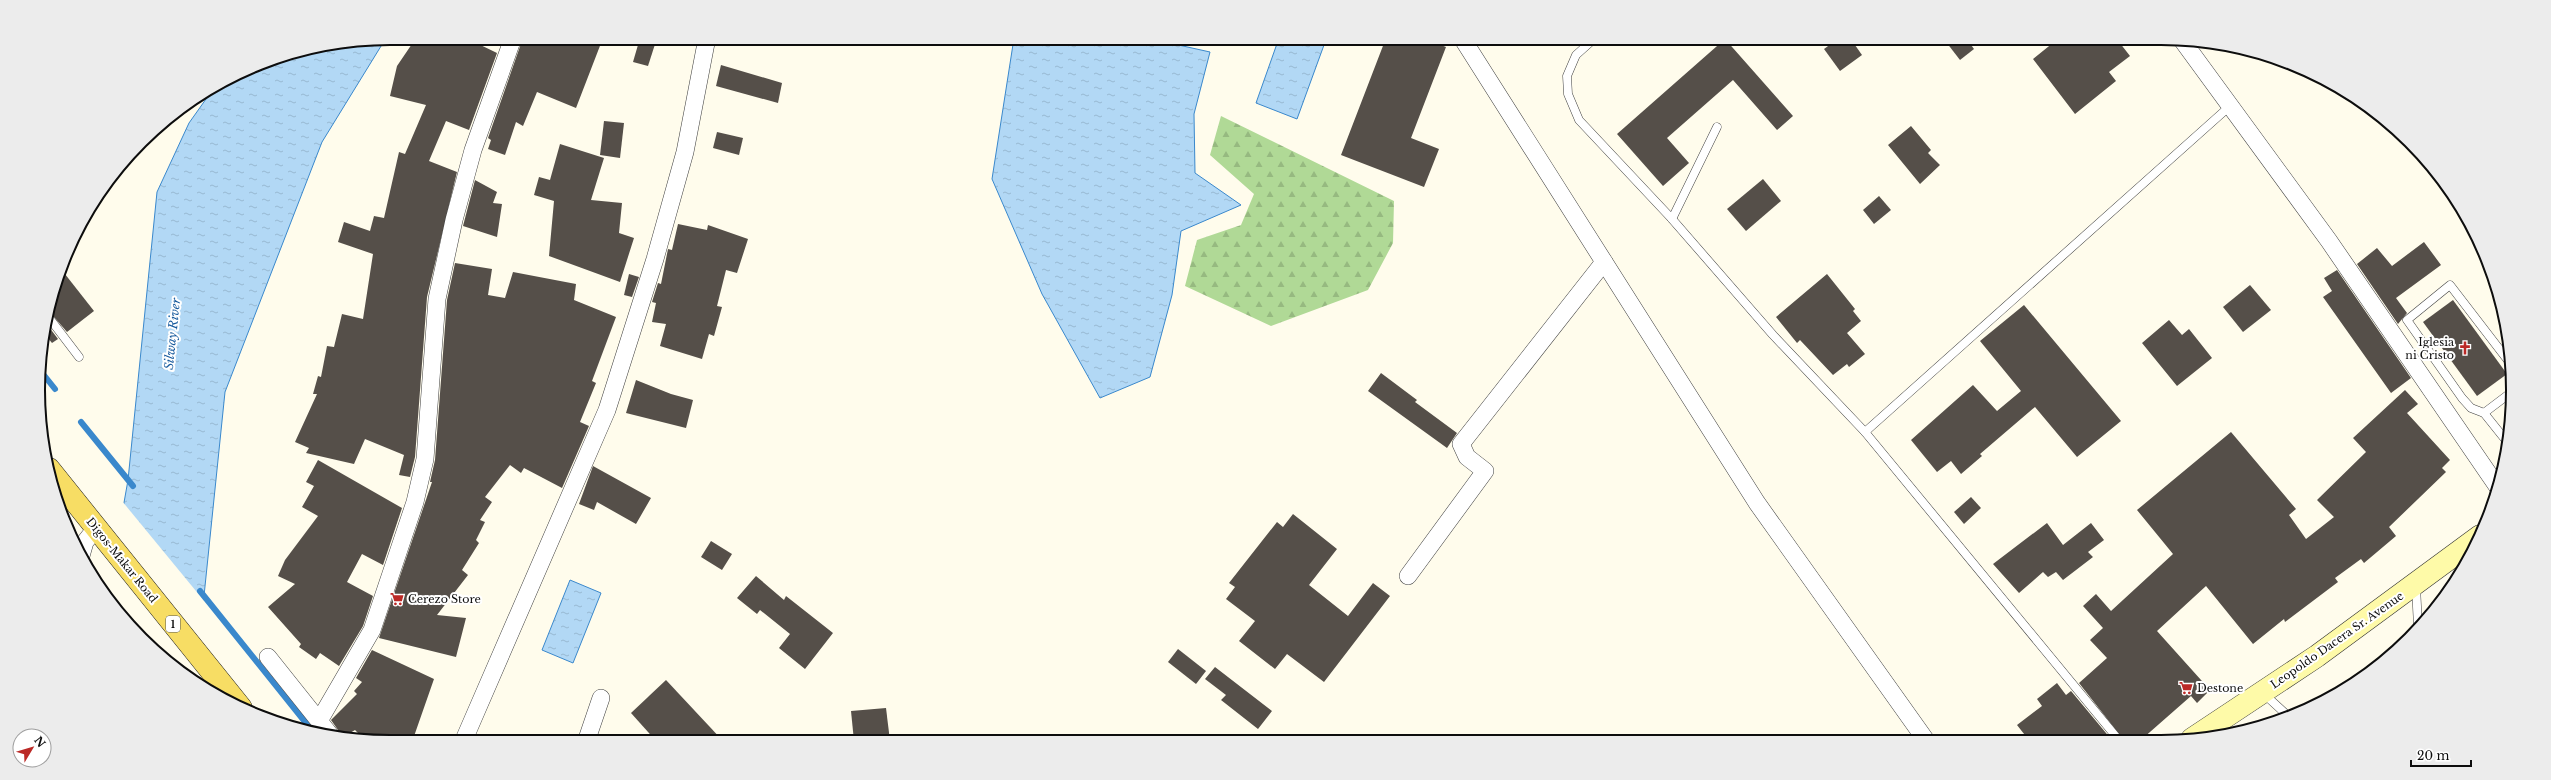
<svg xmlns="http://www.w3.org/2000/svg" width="2551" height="780" font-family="'Libre Baskerville',serif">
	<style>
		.forest { fill: url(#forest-firs) }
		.water { fill: url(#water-ripples); stroke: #3a88cc }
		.pier { fill: #fffcec }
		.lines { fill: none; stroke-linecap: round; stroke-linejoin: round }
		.stream { stroke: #3a88cc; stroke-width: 6 }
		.building { fill: #554f49 }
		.service-casing { stroke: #404040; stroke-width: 9 }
		.minor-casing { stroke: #404040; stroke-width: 18 }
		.secondary-casing { stroke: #2f2f2f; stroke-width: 23 }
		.primary-casing { stroke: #1e1e1e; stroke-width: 23 }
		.service { stroke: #fff; stroke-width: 8 }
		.minor { stroke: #fff; stroke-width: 17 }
		.secondary { stroke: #fefaa8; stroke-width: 22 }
		.primary { stroke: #f7dd64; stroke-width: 22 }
		.labels { text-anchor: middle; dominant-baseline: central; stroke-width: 4; stroke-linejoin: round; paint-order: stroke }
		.shield { fill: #fff; stroke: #565656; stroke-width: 1 }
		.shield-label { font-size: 10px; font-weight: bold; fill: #0d0d0d }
		.poi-label { font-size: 11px; fill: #0d0d0d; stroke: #fff; text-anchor: start }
		.street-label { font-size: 11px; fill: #0d0d0d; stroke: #fff }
		.water-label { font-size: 12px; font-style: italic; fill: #175a9d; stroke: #fff }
		.rim { fill: none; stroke: #0d0d0d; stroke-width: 2 }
	</style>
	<defs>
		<pattern id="forest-firs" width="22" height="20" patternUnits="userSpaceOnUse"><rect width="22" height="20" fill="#b0d996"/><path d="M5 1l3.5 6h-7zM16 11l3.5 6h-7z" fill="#96b980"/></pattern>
		<pattern id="water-ripples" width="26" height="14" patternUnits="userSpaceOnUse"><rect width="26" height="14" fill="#b2d8f5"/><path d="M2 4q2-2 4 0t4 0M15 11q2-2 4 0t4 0" fill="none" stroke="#98b8d1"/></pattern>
	</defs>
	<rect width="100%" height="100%" fill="#fffcec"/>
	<!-- forest -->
	<path class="forest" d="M1221,116L1394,201L1393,243L1368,290L1271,326L1185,286L1197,240L1241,225L1254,194L1210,155Z"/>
	<!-- water -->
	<g class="water">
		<path d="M386,38L322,142L225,392L204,596L186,675L107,599L128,480L157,192L189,123L211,92L256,65L322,45Z"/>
		<path d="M1014,38H1147L1210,52L1194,114L1195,173L1241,205L1181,231L1172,295L1150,377L1100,398L1042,294L992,179Z"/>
		<path d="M1279,38H1305L1324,45L1297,119L1256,103Z"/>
		<path d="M570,580L601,593L573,663L542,650Z"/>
	</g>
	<!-- pier -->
	<path class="pier" d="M122,501L205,602L187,676L111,604L106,596Z"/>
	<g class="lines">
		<!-- stream -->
		<g class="stream">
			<path d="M39,369L55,389"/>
			<path d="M81,422L133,486"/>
			<path d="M200,591L314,733"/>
		</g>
	</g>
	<!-- building -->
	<g class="building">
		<path d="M416,38H466L497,53L469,130L446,121L429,161L457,172L427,297L415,457L410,477L399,475L404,455L365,439L354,464L306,453L309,448L295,442L317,394H313L318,376L321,377L327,346L334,347L342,314L363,319L373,254L338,242L344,222L370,231L374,216L384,218L399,152L405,154L426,105L390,96L397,66Z"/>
		<path d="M523,38H603L576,108L537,92L523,126L516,122L505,155L488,149L491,140L488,138Z"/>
		<path d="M640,38H657L648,66L633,62Z"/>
		<path d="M1386,38H1423L1446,47L1411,138L1439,149L1424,187L1341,155Z"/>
		<path d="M1839,38H1850L1862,55L1840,71L1824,49Z"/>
		<path d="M1943,38H1966L1974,49L1960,60Z"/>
		<path d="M2059,38H2116L2130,56L2109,72L2116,81L2075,114L2033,59Z"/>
		<path d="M1725,39L1793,116L1777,130L1733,80L1667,138L1689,163L1663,186L1617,134Z"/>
		<path d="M721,65L782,83L778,103L716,86Z"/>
		<path d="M604,121L624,123L620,158L600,155Z"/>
		<path d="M1911,126L1931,150L1928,153L1940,165L1920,184L1888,145Z"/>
		<path d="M717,132L743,138L739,155L713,148Z"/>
		<path d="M560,144L604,158L591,200L622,203L619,233L634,238L620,282L549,256L554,201L534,195L539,177L550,180Z"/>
		<path d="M1763,179L1781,201L1746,231L1727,209Z"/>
		<path d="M475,180L497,192L493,203L502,204L497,237L463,226Z"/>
		<path d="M1879,196L1891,210L1874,224L1863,210Z"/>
		<path d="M678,224L707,230L708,225L748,239L737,273L726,270L717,306L722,307L714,336L709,334L702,359L660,346L666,324L652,322L656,303L652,302L658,283L661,284L668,249L672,250Z"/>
		<path d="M2424,242L2441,265L2396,298L2407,313L2398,324L2357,264L2377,248L2392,266Z"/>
		<path d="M455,263L492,269L488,295L505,298L513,272L576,284L574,300L616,317L592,381L596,383L580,422L589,426L562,488L524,468L521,473L510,465L485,497L492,502L480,520L485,522L476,540L479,543L462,570L468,575L437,615L466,618L456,657L379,638L432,482H430L435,460L447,300Z"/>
		<path d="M61,269L94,311L67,332L48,310Z"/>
		<path d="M2337,270L2411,378L2391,393L2323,297L2332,291L2324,278Z"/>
		<path d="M629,274L639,277L632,297L624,295Z"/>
		<path d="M1827,274L1855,309L1853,311L1861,321L1847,333L1865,354L1849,367L1847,364L1833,375L1800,340L1797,343L1776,317Z"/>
		<path d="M2250,285L2271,310L2243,332L2223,307Z"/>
		<path d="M2453,300L2507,374L2477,396L2423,322Z"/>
		<path d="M2024,305L2121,421L2077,457L2035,407L1980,454L1982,456L1961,474L1951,461L1937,472L1911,440L1973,385L1997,411L2021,391L1980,341Z"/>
		<path d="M2169,320L2182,335L2189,329L2212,358L2177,386L2142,343Z"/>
		<path d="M46,323L58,339L52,343L44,333Z"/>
		<path d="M1381,373L1417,400L1415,402L1457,433L1447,448L1368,391Z"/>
		<path d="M636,380L671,394L693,400L686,428L626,413Z"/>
		<path d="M2405,390L2418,404L2407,413L2450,460L2442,468L2446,472L2389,527L2396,536L2364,563L2361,559L2335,578L2338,582L2285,622L2284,619L2253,644L2206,586L2157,631L2210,690L2197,703L2191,696L2142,739H2123L2079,683L2107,658L2090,640L2103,628L2083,606L2096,594L2111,611L2173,554L2137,510L2231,432L2296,509L2289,515L2306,539L2334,517L2317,500L2366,452L2353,438Z"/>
		<path d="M318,460L402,508L383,565L362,554L347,582L373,596L363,626L339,666L320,653L316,659L299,647L301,644L268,607L295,584L278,576L285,560L318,516L302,507L314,486L306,482Z"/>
		<path d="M593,466L651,498L636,524L597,502L594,510L579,504Z"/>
		<path d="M1971,497L1981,508L1964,524L1954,512Z"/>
		<path d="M1293,514L1337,549L1309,585L1348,616L1373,583L1390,596L1324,682L1287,654L1275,669L1239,641L1255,621L1226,599L1235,587L1229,583L1277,522L1283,527Z"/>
		<path d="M2047,523L2063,545L2091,523L2104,540L2088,552L2093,557L2063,580L2056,572L2048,577L2043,572L2019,593L1993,564Z"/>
		<path d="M711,541L732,554L722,570L701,557Z"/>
		<path d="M756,576L784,600L786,596L833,633L805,669L779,648L790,634L760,610L757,614L737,598Z"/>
		<path d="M1178,649L1206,671L1196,684L1168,662Z"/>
		<path d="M372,650L434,679L412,742L364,739L355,730L343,737L331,720L357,694L354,691L362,682L356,678Z"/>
		<path d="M1215,667L1272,711L1258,729L1221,700L1226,695L1205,679Z"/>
		<path d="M666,680L723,741L657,742L631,713Z"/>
		<path d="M2057,683L2066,695L2071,691L2111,739H2028L2017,725L2042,706L2037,699Z"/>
		<path d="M886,708L890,741H854L851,711Z"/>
	</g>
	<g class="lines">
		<!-- service casing -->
		<g class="service-casing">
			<g id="service">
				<path d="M1595,38L1576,55L1567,76L1568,94L1579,120L1672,219L1773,335L1865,432L2118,739"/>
				<path d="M1672,219L1717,127"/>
				<path d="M47,315L79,357"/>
				<path d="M2484,413L2513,391"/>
				<path d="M1865,432L2230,106"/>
				<path d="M2508,443L2484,413L2471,408L2462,398L2407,320L2450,285L2510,363"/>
				<path d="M2416,586L2418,627"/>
				<path d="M2263,693L2287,715"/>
			</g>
		</g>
		<!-- minor casing -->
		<g class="minor-casing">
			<g id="minor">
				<path d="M1462,38L1757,503L1925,739"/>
				<path d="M2182,40L2329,241L2497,486"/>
				<path d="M81,556L85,542L96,528"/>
				<path d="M1408,576L1485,471L1467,457L1461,444L1604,262"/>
				<path d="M268,657L331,736"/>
				<path d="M319,721L372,630L415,502L425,459L437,299L454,220L473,150L513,38"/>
				<path d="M463,742L607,410L655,259L685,152L707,38"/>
				<path d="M586,742L601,698"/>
			</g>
		</g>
		<!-- secondary casing -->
		<g class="secondary-casing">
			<path id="secondary" d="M2192,739L2317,656L2480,536"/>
		</g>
		<!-- primary casing -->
		<g class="primary-casing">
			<path id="primary" d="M49,469L241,708"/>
		</g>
		<!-- service -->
		<use href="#service" class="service"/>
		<!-- minor -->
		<use href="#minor" class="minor"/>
		<!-- secondary -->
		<use href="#secondary" class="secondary"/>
		<!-- primary -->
		<use href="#primary" class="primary"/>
	</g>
	<!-- icons -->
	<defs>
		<g id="church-bare" transform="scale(1.08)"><path d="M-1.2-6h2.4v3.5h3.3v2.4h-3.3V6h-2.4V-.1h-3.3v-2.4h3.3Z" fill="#bb2926" stroke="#fff" stroke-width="2.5" paint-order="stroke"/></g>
		<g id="supermarket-bare" transform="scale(1.08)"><path d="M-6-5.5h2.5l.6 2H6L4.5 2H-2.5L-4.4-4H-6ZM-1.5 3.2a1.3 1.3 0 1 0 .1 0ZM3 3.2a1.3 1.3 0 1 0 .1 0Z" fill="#bb2926" stroke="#fff" stroke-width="2.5" paint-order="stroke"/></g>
	</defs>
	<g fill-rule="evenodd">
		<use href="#church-bare" x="2465" y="348"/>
		<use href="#supermarket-bare" x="397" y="599"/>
		<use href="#supermarket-bare" x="2186" y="688"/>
	</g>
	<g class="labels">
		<!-- shield labels -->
		<rect class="shield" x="166" y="616" width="14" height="16" rx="3"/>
		<g class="shield-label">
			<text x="173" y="624">1</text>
		</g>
		<!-- poi labels -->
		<g class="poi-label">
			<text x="2454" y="342" text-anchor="end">Iglesia<tspan x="2454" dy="13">ni Cristo</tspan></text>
			<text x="408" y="599">Cerezo Store</text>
			<text x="2197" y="688">Destone</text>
		</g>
		<!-- street labels -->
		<g class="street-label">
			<text transform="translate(122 560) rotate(51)">Digos-Makar Road</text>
			<text transform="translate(2337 640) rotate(-35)">Leopoldo Dacera Sr. Avenue</text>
		</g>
		<!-- water labels -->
		<g class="water-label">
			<text transform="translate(172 334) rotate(-84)">Silway River</text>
		</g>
	</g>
	<!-- crop -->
	<path d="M0 0H2551V780H0ZM390 45H2161A345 345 0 0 1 2506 390V390A345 345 0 0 1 2161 735H390A345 345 0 0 1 45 390V390A345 345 0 0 1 390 45Z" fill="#ececec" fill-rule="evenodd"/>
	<path class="rim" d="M390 45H2161A345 345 0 0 1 2506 390V390A345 345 0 0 1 2161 735H390A345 345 0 0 1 45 390V390A345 345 0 0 1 390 45Z"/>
	<!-- north arrow -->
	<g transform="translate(32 748) rotate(52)"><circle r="19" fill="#ffffff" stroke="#9e9e9e"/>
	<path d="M0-3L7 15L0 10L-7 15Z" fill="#bb2926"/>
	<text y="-6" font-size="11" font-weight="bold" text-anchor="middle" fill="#0d0d0d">N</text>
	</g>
	<!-- scale -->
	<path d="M2411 760v6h60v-6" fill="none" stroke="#0d0d0d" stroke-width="2"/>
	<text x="2417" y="760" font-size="12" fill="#0d0d0d" stroke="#ffffff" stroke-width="3" paint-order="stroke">20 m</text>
</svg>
